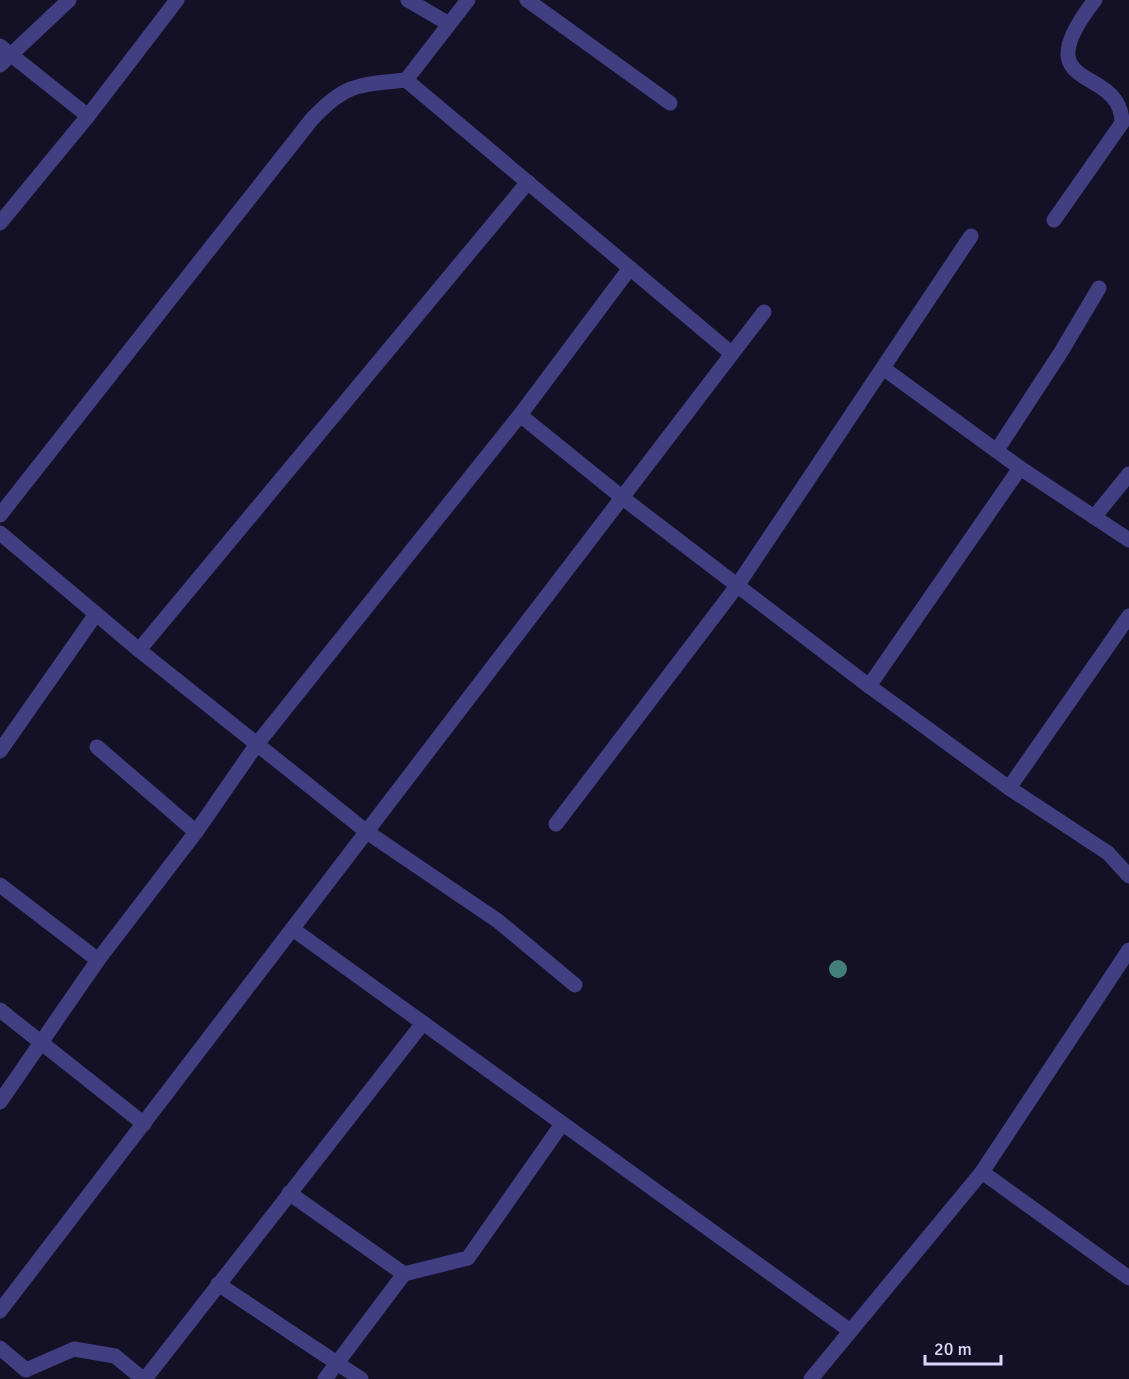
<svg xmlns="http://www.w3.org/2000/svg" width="1129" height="1379" font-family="Signika,sans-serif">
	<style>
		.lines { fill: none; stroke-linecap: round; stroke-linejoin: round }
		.street { stroke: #413f81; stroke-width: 15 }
		.tree { fill: #437e78 }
	</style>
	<rect width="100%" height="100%" fill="#141126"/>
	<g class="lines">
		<!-- street -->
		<g class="street">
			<path d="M408,0L449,24"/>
			<path d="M468,0L406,80L731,353"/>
			<path d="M527,0L670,103"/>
			<path d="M0,46L88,116"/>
			<path d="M0,65L69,0"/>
			<path d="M1054,220L1122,123C1122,63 1021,95 1095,0"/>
			<path d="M0,223L88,116L177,0"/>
			<path d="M883,368L1020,468L1129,540"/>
			<path d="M520,415L624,499L869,686L1009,788L1108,853L1129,876"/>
			<path d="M997,450L1061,352L1099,288"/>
			<path d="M0,515L312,119C346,83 358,85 406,80"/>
			<path d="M1095,516L1129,474"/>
			<path d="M0,533L139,650L367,832L498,921L575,985"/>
			<path d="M139,650L528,182"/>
			<path d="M869,686L1020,468"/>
			<path d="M97,747L196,832"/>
			<path d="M0,751L96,614"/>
			<path d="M1009,788L1129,616"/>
			<path d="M556,824L737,586L971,236"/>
			<path d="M0,885L98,960"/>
			<path d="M294,930L849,1330"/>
			<path d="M0,1010L144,1124"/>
			<path d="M0,1102L98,960L196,832L257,744L520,415L630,268"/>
			<path d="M982,1172L1129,1278"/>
			<path d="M289,1193L404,1274"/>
			<path d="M218,1284L361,1379"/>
			<path d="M0,1311L764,312"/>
			<path d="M0,1348L26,1370L74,1349L115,1356L143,1379"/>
			<path d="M145,1379L423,1023"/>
			<path d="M325,1379L404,1274L468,1258L562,1124"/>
			<path d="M811,1379L982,1172L1129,950"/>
		</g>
	</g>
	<!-- trees -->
	<circle class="tree" cx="838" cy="969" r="9"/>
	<!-- scale -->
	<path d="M925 1355v9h76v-9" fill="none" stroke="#dcd8fc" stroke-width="3"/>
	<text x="934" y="1355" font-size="18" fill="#dcd8fc" stroke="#141126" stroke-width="4.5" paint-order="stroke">20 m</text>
</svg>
